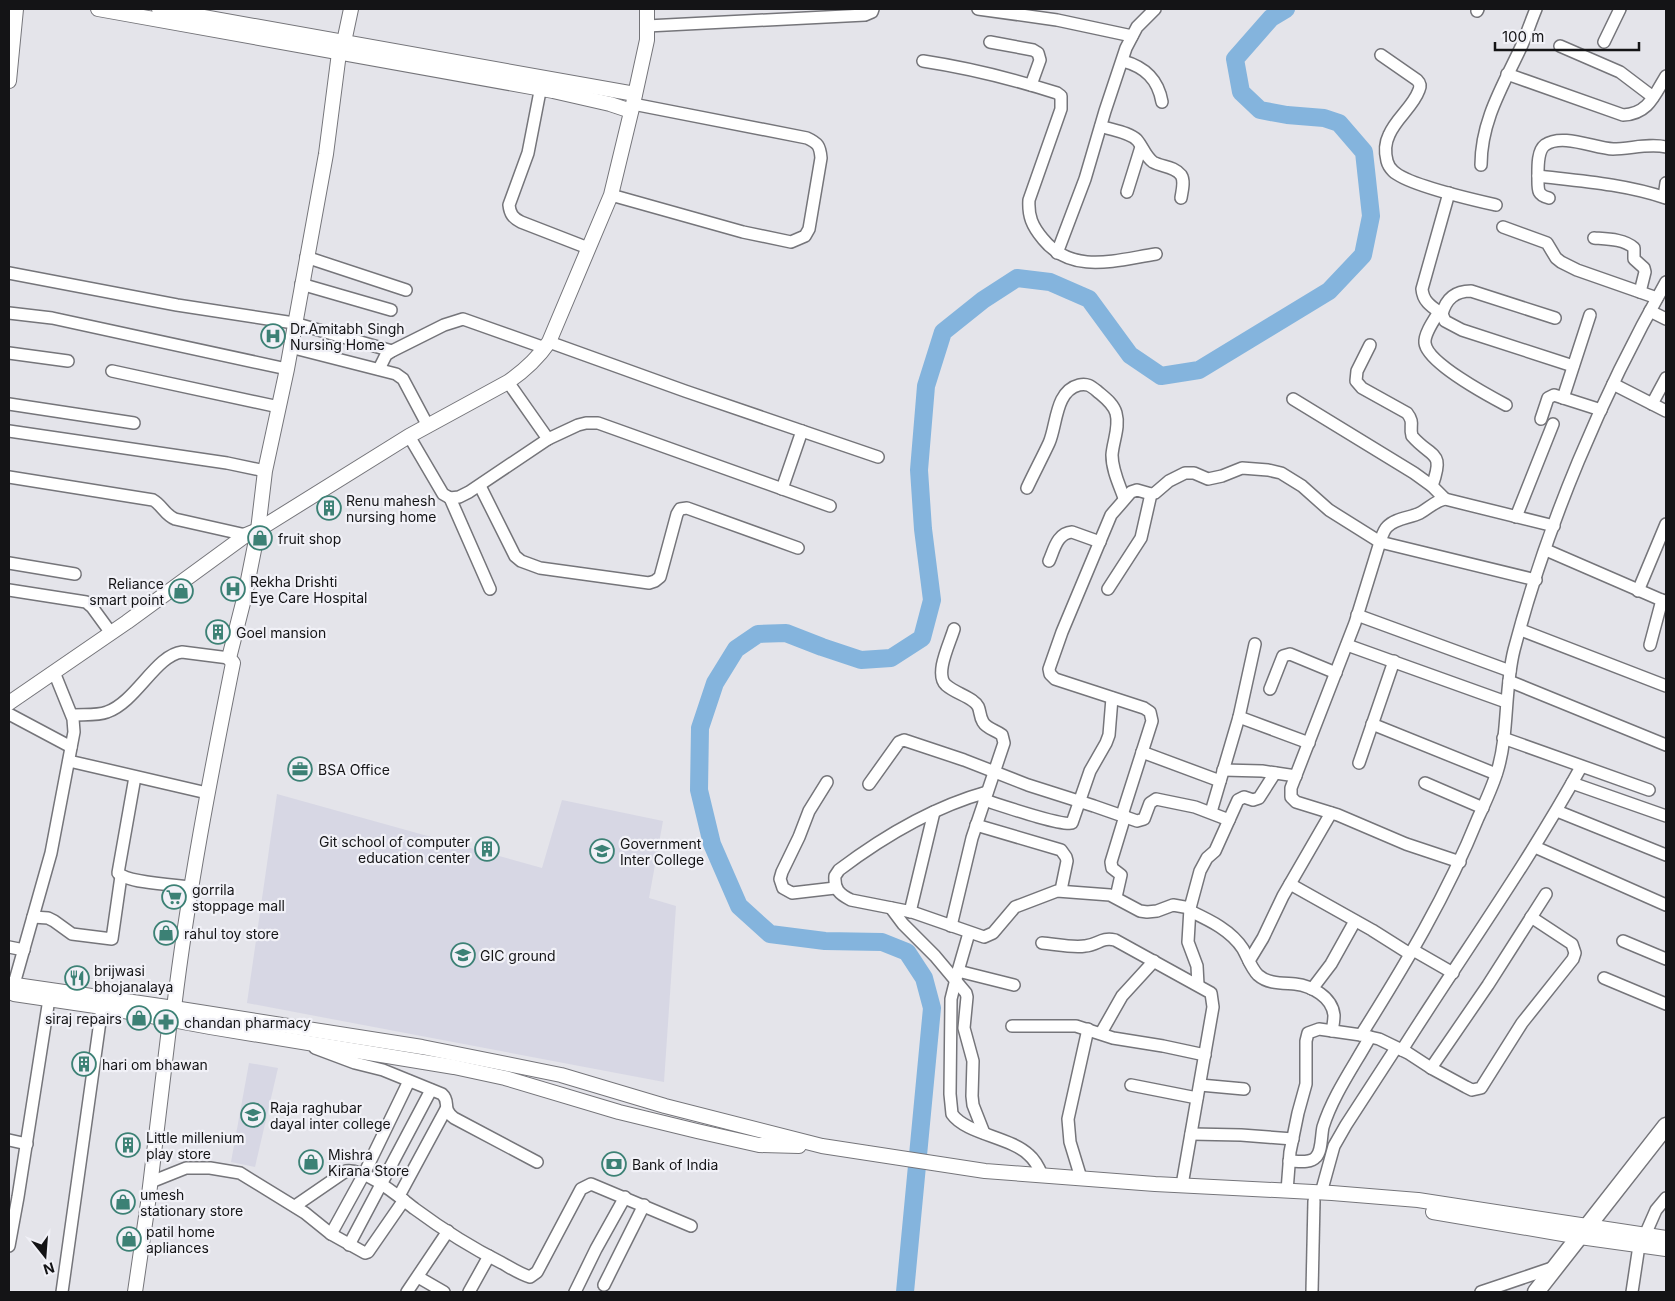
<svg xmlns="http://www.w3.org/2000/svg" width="1675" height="1301" font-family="Inter,sans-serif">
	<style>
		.built { fill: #d7d7e4 }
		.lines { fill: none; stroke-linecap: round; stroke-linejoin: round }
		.river { stroke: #84b4dd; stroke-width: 18 }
		.minor-casing { stroke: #75757a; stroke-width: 14 }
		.tertiary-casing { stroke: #75757a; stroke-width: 16 }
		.secondary-casing { stroke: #75757a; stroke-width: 19 }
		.minor { stroke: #fff; stroke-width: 11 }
		.tertiary { stroke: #fff; stroke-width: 14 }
		.secondary { stroke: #fff; stroke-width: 16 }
		.labels { text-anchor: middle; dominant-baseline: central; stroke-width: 4.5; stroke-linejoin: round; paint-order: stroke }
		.poi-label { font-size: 14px; fill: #141416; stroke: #f1f1f7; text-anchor: start }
	</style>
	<rect width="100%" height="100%" fill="#e4e4ea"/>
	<!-- built -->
	<g class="built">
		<path d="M277,794L542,868L562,800L663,821L649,898L676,906L664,1082L247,1003Z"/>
		<path d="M249,1063L278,1068L255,1167L231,1162Z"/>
	</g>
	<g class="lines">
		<!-- river -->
		<path class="river" d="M905,1292L932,1008L924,978L907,952L882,942L825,941L770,934L739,906L712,844L699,790L700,728L715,683L736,649L758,634L786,633L822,647L861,660L891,658L922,638L932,600L923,529L919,470L926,386L943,332L983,300L1017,278L1050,282L1089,299L1130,355L1161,376L1199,370L1329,291L1363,255L1371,216L1364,152L1339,123L1324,118L1287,115L1260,110L1241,92L1235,59L1271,18L1286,9"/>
		<!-- minor casing -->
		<g class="minor-casing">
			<g id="minor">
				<path d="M978,9L1057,20L1132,36"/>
				<path d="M1477,11L1478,9"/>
				<path d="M647,26L865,15L872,12L873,9"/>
				<path d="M990,42L1033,50L1038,53L1040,60L1031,85"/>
				<path d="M1604,42L1620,9"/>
				<path d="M1560,46L1620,72L1653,97"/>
				<path d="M1381,55L1417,80C1420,83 1421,86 1419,90C1413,107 1396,118 1389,135C1385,143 1385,153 1387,161C1388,165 1391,169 1393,171C1407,185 1474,200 1496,205"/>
				<path d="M923,61C969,68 1013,79 1057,93L1061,96V109L1029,200C1028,216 1032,226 1043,239C1072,275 1116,260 1156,254"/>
				<path d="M1123,61C1145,67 1158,79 1162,102"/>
				<path d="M1507,74L1623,115C1648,114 1654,96 1666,76"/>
				<path d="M542,81L528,153L509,205C510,214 513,218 521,222L588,248"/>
				<path d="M1101,126C1111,130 1129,132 1137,140C1143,147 1145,156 1153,162C1162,167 1174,166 1181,175C1185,181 1182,191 1181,198"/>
				<path d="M1481,165C1481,120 1504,84 1522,45C1527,33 1531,21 1536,9"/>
				<path d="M1538,176C1581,181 1624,184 1666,198"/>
				<path d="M1127,192L1141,147"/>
				<path d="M611,195L743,232L791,242L805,236L809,229L821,158C820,146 818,143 807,138L633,104"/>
				<path d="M1664,197L1666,183"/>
				<path d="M1549,198C1537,195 1538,190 1538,178C1538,168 1537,151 1545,145C1562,133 1594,148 1613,149C1630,149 1649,143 1666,147"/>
				<path d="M1503,227L1547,243L1556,258L1561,262L1577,270L1657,298"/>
				<path d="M1594,238C1607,239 1624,239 1634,248V259L1644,268L1645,272L1640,292"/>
				<path d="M1057,253L1085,179L1105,111L1126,48L1137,27L1155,9"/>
				<path d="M306,257L406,290"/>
				<path d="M9,273L177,305L294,323L392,351"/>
				<path d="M301,284L391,310"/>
				<path d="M1650,311L1666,319"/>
				<path d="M1439,312C1434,320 1424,334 1425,343C1427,363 1489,396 1506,405"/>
				<path d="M9,313L52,318L287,369"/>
				<path d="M1442,314C1432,307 1423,302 1422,289L1449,193"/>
				<path d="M1555,318L1471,291C1455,291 1446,299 1442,314L1445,321L1462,330L1573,366"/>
				<path d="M549,342L685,391L878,457"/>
				<path d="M1370,345L1357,371L1356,381L1362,388L1407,413C1415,423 1409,426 1412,436C1432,459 1445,450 1432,486"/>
				<path d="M290,347L396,374L403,379L428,426"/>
				<path d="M9,353L68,361"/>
				<path d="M379,369L386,355L392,351L444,325L463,319L545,348"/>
				<path d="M112,371L279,407"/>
				<path d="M508,382L548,439"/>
				<path d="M1613,384L1666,411"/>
				<path d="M1563,398L1590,315"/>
				<path d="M1293,399L1414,473L1432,486L1445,499"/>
				<path d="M9,404L134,423"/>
				<path d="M1652,404L1666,378"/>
				<path d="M1541,419L1548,398L1554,395L1601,410"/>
				<path d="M9,431L227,463L265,471"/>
				<path d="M409,436L443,494L450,498L459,497L469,492L548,439L578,425L586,423H598L830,506"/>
				<path d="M9,477L153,500C162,505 165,515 175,519L246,535"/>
				<path d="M480,486L515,556L521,561L540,568L649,583L655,581L660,577L677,514L680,509L687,508L798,548"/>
				<path d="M1027,488C1034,473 1042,458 1049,443C1057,425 1055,391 1079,385C1087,383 1091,386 1097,391C1104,397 1113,403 1116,413C1120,427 1113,441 1112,455C1112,470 1119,484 1124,498"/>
				<path d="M782,489L802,431"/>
				<path d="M450,498L490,589"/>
				<path d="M1516,517L1553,424"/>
				<path d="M1546,550L1666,602"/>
				<path d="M1049,561C1054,550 1057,533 1072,532L1100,542"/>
				<path d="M9,563L75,574"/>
				<path d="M1108,589L1141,538L1151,494"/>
				<path d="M9,590L86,602L92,607L111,633"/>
				<path d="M1638,591L1666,524"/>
				<path d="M1357,615L1510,671"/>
				<path d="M1521,630L1666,686"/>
				<path d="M1347,645L1506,702"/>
				<path d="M1650,645L1662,600"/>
				<path d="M1509,681L1666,745"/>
				<path d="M1270,689L1283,656L1290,654L1336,673"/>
				<path d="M9,714L71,747"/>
				<path d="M72,715C83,714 97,716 107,712C136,702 156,655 182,652L229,658"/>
				<path d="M1239,717L1309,743"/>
				<path d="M1372,724L1496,774"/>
				<path d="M1503,738L1649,790"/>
				<path d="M1142,752L1220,781"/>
				<path d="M69,761L207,793"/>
				<path d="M1359,763L1394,661"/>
				<path d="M1223,770L1262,771L1296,776"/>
				<path d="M135,777L118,873C128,883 175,885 191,887"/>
				<path d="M827,782L809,811L799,837L782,872L780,879L783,888L792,893L835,888"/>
				<path d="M1425,783L1483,808"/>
				<path d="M1572,783L1666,816"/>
				<path d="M869,784L899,742L904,740L964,760L1028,785L1094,806L1137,821L1144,819L1150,803L1156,799L1195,807L1229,820"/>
				<path d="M987,792C933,807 884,836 839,870L835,876C834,889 839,894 851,900L912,912L984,937L993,933L1015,907L1057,891L1110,895L1140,911L1147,912L1157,911L1173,905L1190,908"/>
				<path d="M984,800C1000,805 1061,826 1072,823L1090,771L1106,743L1109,735L1112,698"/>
				<path d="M1557,811L1666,855"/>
				<path d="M1211,812L1239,717L1255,644"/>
				<path d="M1122,815L1152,721L1150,712L1144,708L1055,679L1050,674L1049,669L1062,632L1111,515L1131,492L1137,490L1151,494L1155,493L1169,481L1185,473H1194L1208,479L1222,476L1242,468L1268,470L1281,473L1302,486L1329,510L1380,542L1536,580"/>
				<path d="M976,825L1061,850L1066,857L1067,861L1061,890"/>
				<path d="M1535,847L1666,905"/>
				<path d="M1460,862L1406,844L1338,815L1296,802L1291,797V788L1355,623L1380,542C1382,537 1383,531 1387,527C1395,518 1410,518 1420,513C1429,508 1435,501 1445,499L1554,526"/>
				<path d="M1290,884L1372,930L1410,954"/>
				<path d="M1116,897L1121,875L1112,868L1111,862L1125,816"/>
				<path d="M891,908L903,924L935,956L966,993L967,997L964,1028L973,1061L972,1096L973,1105L984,1133"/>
				<path d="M1190,911C1209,920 1231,930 1243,949C1248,958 1251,968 1258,975C1268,984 1282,983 1295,984C1312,986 1332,997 1334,1015C1334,1020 1333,1026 1332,1031"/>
				<path d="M910,912L934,812"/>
				<path d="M33,917L48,918L54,921L72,934L112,939L121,876"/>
				<path d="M951,926L972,838L1004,743L1002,735C996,730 987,729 983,722C978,714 982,707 973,701C965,695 954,692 946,685C934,674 950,643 954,629"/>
				<path d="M969,933L958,971L951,999L950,1094L952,1114C966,1134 1011,1137 1029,1155C1035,1160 1039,1168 1042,1175"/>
				<path d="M1623,941L1666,959"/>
				<path d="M1042,943C1055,944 1072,948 1085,946C1098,945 1101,937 1115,940L1211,993L1213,1007L1182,1185"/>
				<path d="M9,947L24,950"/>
				<path d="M1413,950L1453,973"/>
				<path d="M1249,961L1263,938L1283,896L1331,813"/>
				<path d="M958,971L1014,985"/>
				<path d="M1604,978L1666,1004"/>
				<path d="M14,984L51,853L74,732L73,719L54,672"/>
				<path d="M1198,985L1197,966L1188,942L1190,908L1200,871L1207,858L1215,851L1238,800L1244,797L1253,800L1259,798L1275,773"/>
				<path d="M1312,989L1331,964L1355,921"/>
				<path d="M1012,1026H1076L1113,1038L1163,1046L1205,1055"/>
				<path d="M1101,1033L1122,996L1154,961"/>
				<path d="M1361,1035C1405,965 1447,895 1478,818C1485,803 1492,788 1497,772C1509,734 1504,690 1514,650C1547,524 1602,395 1666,282"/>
				<path d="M315,1048L355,1063L383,1070L442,1094C451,1102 441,1108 454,1118L537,1162"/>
				<path d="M1402,1050C1462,955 1527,865 1581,767"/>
				<path d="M1431,1068L1488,985L1546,894"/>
				<path d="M1131,1085L1197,1098"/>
				<path d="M1200,1085L1244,1089"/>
				<path d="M1191,1134L1241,1135L1293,1139"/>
				<path d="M9,1140L27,1144"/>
				<path d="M1289,1161C1297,1161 1310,1164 1316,1157C1322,1151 1321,1136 1323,1127C1333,1095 1354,1066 1370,1037"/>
				<path d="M1081,1178L1070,1142L1068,1119L1088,1029"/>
				<path d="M151,1182L186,1168H210L240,1173L305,1213L331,1234L365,1253L368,1252L404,1200"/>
				<path d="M1287,1191L1290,1152L1298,1113L1306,1084V1041L1308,1033L1319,1029L1361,1035L1379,1039L1408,1053L1431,1068L1466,1087L1472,1090L1481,1088L1522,1023L1573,959L1575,953L1572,944L1531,917"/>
				<path d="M1321,1193L1334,1146L1346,1125L1396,1048"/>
				<path d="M399,1196L446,1109"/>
				<path d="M295,1206L346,1171C366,1168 399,1197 415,1209C442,1229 472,1248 502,1263C511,1268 520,1274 530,1277L537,1272L581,1189L591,1184L691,1226"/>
				<path d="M331,1234L364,1174L409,1081"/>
				<path d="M1645,1235L1656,1210L1666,1198"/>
				<path d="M349,1245L431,1090"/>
				<path d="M9,1246L18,1197L49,999"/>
				<path d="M418,1277L444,1292"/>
				<path d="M604,1285L644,1205"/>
				<path d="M62,1292L102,1007"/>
				<path d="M407,1292L448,1231"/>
				<path d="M469,1292L489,1256"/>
				<path d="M575,1292L596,1249L625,1197"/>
				<path d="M1312,1292L1314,1201"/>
				<path d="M1481,1292L1555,1267"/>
				<path d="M1632,1292L1640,1239"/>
			</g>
		</g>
		<!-- tertiary casing -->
		<g class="tertiary-casing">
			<g id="tertiary">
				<path d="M98,9L553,91L610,104L631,111"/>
				<path d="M159,9L635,94"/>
				<path d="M9,81L16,9"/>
				<path d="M9,703L127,622L246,535L258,530L409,436L508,382C524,371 538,358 549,342L611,195L633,104L647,40V9"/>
				<path d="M9,984L174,1008L422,1047L507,1064L561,1075L665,1106L822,1146L985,1171L1155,1184L1332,1193L1418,1200L1666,1238"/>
				<path d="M14,994L102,1007L210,1027L454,1067L505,1078L619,1112L697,1131L759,1145L799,1146"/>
				<path d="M1433,1212L1580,1237L1666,1249"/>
				<path d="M135,1292L148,1203L170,1020L174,1008C188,892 210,778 233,663L229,658L245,595L258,530L265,471L287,369L326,154L339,53L344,42L351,9"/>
			</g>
		</g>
		<!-- secondary casing -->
		<g class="secondary-casing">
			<path id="secondary" d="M1536,1292L1666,1126"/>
		</g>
		<!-- minor -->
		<use href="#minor" class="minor"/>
		<!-- tertiary -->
		<use href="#tertiary" class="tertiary"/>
		<!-- secondary -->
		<use href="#secondary" class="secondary"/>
	</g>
	<!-- icons -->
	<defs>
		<g id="hospital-ring" transform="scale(1.25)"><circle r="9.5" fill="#f1f1f7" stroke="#3c8175" stroke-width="1.5"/><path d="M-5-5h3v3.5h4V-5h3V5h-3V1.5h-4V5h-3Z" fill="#3c8175"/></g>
		<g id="building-ring" transform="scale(1.25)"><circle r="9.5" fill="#f1f1f7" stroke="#3c8175" stroke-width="1.5"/><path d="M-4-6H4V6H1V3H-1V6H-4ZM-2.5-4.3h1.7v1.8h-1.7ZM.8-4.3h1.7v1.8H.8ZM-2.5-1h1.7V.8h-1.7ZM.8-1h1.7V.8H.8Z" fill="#3c8175"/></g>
		<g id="shop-ring" transform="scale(1.25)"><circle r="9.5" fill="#f1f1f7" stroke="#3c8175" stroke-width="1.5"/><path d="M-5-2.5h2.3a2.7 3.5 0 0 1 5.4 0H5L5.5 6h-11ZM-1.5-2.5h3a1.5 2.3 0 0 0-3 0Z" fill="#3c8175"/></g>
		<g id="office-ring" transform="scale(1.25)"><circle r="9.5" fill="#f1f1f7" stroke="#3c8175" stroke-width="1.5"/><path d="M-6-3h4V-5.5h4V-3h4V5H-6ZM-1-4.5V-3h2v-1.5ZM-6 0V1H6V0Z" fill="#3c8175"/></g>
		<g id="university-ring" transform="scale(1.25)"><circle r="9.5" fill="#f1f1f7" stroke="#3c8175" stroke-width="1.5"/><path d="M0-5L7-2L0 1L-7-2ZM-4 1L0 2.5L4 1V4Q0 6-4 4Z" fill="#3c8175"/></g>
		<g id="supermarket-ring" transform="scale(1.25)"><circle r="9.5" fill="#f1f1f7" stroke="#3c8175" stroke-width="1.5"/><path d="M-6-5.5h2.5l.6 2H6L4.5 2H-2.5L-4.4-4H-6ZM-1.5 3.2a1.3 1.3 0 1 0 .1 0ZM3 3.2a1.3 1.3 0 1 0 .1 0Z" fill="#3c8175"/></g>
		<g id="restaurant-ring" transform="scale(1.25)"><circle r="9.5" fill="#f1f1f7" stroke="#3c8175" stroke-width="1.5"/><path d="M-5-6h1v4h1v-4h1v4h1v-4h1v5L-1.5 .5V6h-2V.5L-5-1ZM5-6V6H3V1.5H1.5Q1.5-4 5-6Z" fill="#3c8175"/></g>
		<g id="pharmacy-ring" transform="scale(1.25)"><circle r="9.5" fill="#f1f1f7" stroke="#3c8175" stroke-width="1.5"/><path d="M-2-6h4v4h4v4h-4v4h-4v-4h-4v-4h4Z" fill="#3c8175"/></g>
		<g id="bank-ring" transform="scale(1.25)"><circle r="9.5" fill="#f1f1f7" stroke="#3c8175" stroke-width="1.5"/><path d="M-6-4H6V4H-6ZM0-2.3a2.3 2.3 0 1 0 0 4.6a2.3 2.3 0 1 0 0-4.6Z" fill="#3c8175"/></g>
	</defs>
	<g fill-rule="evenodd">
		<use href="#hospital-ring" x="273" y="336"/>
		<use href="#building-ring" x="329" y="508"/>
		<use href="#shop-ring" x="260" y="538"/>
		<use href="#hospital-ring" x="233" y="589"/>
		<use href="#shop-ring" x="181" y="591"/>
		<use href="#building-ring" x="218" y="632"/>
		<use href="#office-ring" x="300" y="769"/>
		<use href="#building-ring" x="487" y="849"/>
		<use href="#university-ring" x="602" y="851"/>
		<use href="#supermarket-ring" x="174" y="897"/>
		<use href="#shop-ring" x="166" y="933"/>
		<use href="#university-ring" x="463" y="955"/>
		<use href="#restaurant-ring" x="77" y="978"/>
		<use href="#shop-ring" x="139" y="1018"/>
		<use href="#pharmacy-ring" x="166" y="1022"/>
		<use href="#building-ring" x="84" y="1064"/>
		<use href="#university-ring" x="253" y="1115"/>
		<use href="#building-ring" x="128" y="1145"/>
		<use href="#shop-ring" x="311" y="1162"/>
		<use href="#bank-ring" x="614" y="1164"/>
		<use href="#shop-ring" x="123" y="1202"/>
		<use href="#shop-ring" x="129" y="1239"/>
	</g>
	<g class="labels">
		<!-- poi labels -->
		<g class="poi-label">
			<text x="290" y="328">Dr.Amitabh Singh<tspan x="290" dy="16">Nursing Home</tspan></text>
			<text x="346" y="500">Renu mahesh<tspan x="346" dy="16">nursing home</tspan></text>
			<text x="278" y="538">fruit shop</text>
			<text x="250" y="581">Rekha Drishti<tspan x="250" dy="16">Eye Care Hospital</tspan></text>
			<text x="164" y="583" text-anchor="end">Reliance<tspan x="164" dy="16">smart point</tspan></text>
			<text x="236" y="632">Goel mansion</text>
			<text x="318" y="769">BSA Office</text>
			<text x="470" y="841" text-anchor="end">Git school of computer<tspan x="470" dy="16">education center</tspan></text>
			<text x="620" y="843">Government<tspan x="620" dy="16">Inter College</tspan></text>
			<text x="192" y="889">gorrila<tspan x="192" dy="16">stoppage mall</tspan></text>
			<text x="184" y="933">rahul toy store</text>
			<text x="480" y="955">GIC ground</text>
			<text x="94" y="970">brijwasi<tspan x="94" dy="16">bhojanalaya</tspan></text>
			<text x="122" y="1018" text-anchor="end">siraj repairs</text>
			<text x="184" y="1022">chandan pharmacy</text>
			<text x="102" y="1064">hari om bhawan</text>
			<text x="270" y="1107">Raja raghubar<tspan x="270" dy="16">dayal inter college</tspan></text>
			<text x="146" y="1137">Little millenium<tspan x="146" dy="16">play store</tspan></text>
			<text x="328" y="1154">Mishra<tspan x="328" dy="16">Kirana Store</tspan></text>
			<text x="632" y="1164">Bank of India</text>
			<text x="140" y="1194">umesh<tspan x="140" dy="16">stationary store</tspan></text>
			<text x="146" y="1231">patil home<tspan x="146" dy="16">apliances</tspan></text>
		</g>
	</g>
	<!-- border -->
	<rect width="1675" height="1301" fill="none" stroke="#141416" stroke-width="20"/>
	<!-- north arrow -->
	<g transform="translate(45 1256) rotate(163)" stroke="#f1f1f7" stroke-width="4" paint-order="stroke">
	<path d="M0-4L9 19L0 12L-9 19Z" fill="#141416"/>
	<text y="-8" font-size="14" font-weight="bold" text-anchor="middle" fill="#141416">N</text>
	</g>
	<!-- scale -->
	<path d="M1495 42v8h144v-8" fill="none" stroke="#141416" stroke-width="2.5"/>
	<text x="1502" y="42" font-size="15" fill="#141416" stroke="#f1f1f7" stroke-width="4" paint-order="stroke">100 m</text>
</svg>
